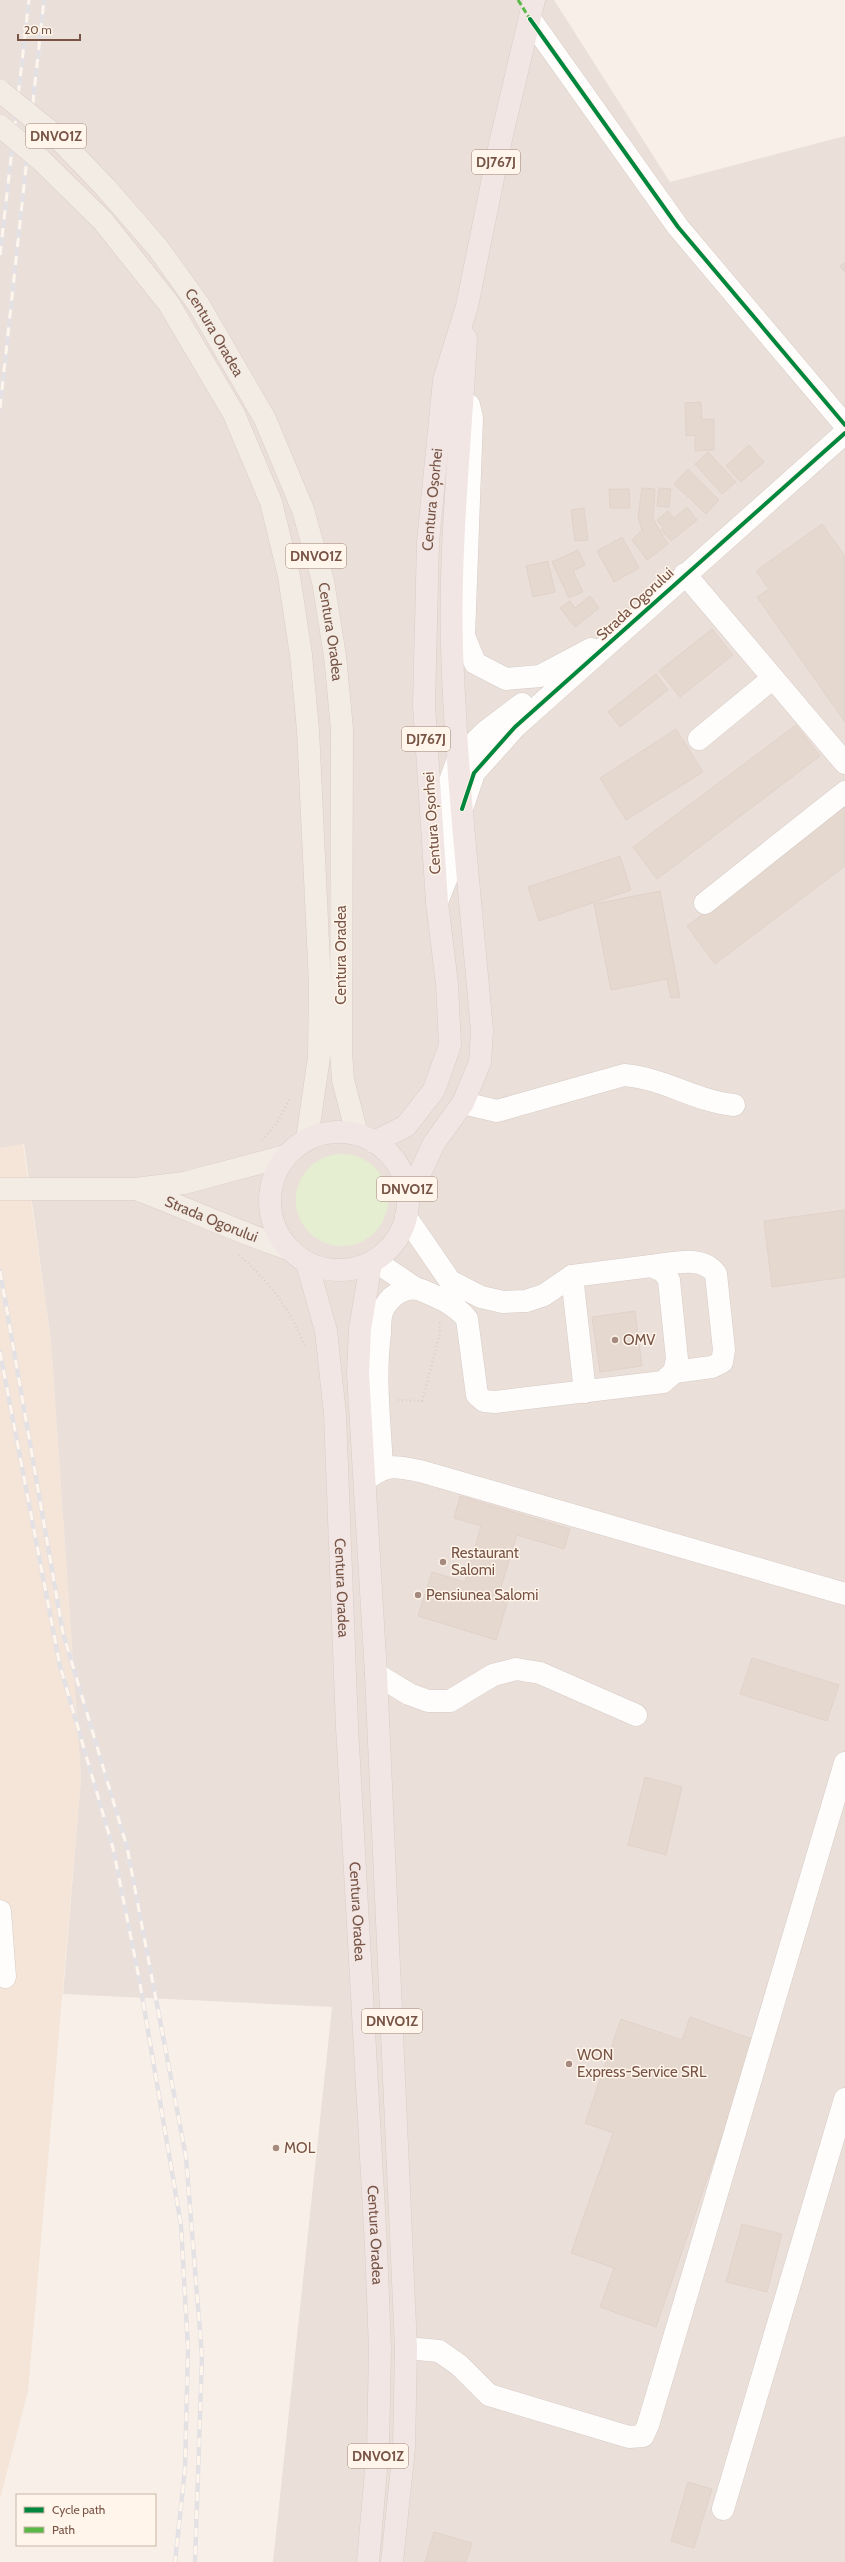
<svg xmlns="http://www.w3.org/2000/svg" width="845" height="2562" font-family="Cabin,sans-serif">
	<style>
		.residential { fill: #f4e5d8 }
		.industrial { fill: #ebe0d9 }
		.green { fill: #e5eed1 }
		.building { fill: #e5d8cf; stroke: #e1d2ca }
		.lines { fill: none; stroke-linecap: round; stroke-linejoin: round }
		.minor-casing { stroke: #d6cbc5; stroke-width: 23 }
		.major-casing { stroke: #dacdc8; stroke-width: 23 }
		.highway-casing { stroke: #dacdc8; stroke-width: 23 }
		.path { stroke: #dbd0cb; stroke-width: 2.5; stroke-dasharray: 1 3; stroke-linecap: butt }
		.minor { stroke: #fefdfc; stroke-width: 22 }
		.major { stroke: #f3ece4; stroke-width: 22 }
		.highway { stroke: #f1e6e3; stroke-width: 22 }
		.rail-casing { stroke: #e4e1e5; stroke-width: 4.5 }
		.rail { stroke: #fff5ea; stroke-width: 3; stroke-dasharray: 9; stroke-linecap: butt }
		.major-bridge-casing { stroke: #dacdc8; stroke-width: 23; stroke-linecap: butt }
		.major-bridge { stroke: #f3ece4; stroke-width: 22 }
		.quiet { stroke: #58b947; stroke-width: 3; stroke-dasharray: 6 3; stroke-linecap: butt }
		.cycleway-casing { stroke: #fff5ea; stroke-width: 6 }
		.cycleway { stroke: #00873e; stroke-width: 4 }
		.poi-dot { fill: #a58b7f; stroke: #fff5ea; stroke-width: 1.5 }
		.labels { text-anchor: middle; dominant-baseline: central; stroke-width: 3; stroke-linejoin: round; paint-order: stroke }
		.shield { fill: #fff5ea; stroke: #a08477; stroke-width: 1 }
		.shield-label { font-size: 14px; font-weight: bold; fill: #785446 }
		.street-label { font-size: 15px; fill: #785446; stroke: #fff5ea }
		.poi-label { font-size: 15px; fill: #785446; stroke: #fff5ea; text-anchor: start }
	</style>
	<rect width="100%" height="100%" fill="#f8f0e8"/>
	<!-- residential -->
	<path class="residential" d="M23,1144L51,1342L81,1778L28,2391L0,2499V1148Z"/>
	<!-- industrial -->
	<path class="industrial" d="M0,0H554L670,182L845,136V2562H273L332,2007L63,1994L81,1778L51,1342L24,1144L0,1148Z"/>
	<!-- green -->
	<circle class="green" cx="342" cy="1200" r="46"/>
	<!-- building -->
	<g class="building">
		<path d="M845,262V272L840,266Z"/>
		<path d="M701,402L702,419H714V450L695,451V435L686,436L685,403Z"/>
		<path d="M749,445L764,462L741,482L726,466Z"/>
		<path d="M708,452L736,482L722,494L695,464Z"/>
		<path d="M688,469L719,500L706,514L674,484Z"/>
		<path d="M642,488L655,489L653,519L668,544L647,560L632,540L642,530L638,517Z"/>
		<path d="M659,488L671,489L669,507L657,506Z"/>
		<path d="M609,489H629L630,508H610Z"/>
		<path d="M687,507L697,520L671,541L661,529Z"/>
		<path d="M584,508L588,540L575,541L571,510Z"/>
		<path d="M668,511L673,517L662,526L657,520Z"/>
		<path d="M822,524L845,556V722L757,597L769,589L756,571Z"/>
		<path d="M622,537L639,568L614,582L597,551Z"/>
		<path d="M578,550L585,565L573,571L583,592L569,598L552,562Z"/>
		<path d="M548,561L555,592L533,597L526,566Z"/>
		<path d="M590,596L599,608L575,627L560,608L570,601L575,608Z"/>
		<path d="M712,629L733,655L680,697L659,671Z"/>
		<path d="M656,674L668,690L620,727L608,712Z"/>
		<path d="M796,725L820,756L657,879L633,847Z"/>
		<path d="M676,729L703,772L626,820L600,778Z"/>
		<path d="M845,807V866L715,964L687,926Z"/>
		<path d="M620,856L631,890L539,921L528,887Z"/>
		<path d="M660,891L680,997L671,998L667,979L611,990L594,904Z"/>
		<path d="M845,1210V1277L772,1287L764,1221Z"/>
		<path d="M635,1311L642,1366L600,1372L592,1317Z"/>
		<path d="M460,1496L570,1529L564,1549L517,1535L499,1594L509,1597L496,1640L418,1616L432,1572L465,1582L481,1526L454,1518Z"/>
		<path d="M752,1658L839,1685L827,1721L740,1694Z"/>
		<path d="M645,1777L682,1787L666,1855L628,1845Z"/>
		<path d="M690,2017L755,2040L656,2327L600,2307L614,2268L571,2253L613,2133L585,2123L621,2019L682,2040Z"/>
		<path d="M742,2224L782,2234L767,2292L726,2282Z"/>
		<path d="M688,2482L712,2489L694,2548L671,2541Z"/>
		<path d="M434,2532L472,2543L466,2562H425Z"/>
	</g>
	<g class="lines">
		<!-- minor casing -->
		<g class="minor-casing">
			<g id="minor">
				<path d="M530,19L678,227L845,425"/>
				<path d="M469,405L472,418L464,636L475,663L506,679L540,676L591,649"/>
				<path d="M685,574L845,763"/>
				<path d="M699,739L773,678"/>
				<path d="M462,809L474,773L515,727L845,433"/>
				<path d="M437,902L447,877L442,803L458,759L485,732L522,704"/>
				<path d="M705,903L845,792"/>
				<path d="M463,1103L497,1111L624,1075C663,1078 695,1101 734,1105"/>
				<path d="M375,1261L415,1288"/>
				<path d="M651,1266C672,1264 702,1254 716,1274L724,1350L722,1362L712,1367L674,1372"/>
				<path d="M572,1276L585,1392"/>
				<path d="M382,1468C380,1424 374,1378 380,1333C380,1327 380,1318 382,1312C388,1297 405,1284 421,1290C438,1297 455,1304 467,1319L477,1395L484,1401L495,1402L663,1382L674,1372L677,1359L669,1280L663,1271L651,1266L572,1276L544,1295L526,1301L503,1302L481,1297L450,1281L406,1217"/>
				<path d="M371,1476C389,1463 400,1467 420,1471L845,1594"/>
				<path d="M376,1674L409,1694L428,1701H450L493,1675L516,1669L540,1673L636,1715"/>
				<path d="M0,1911L5,1977"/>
				<path d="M406,2348L439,2351L459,2365L489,2395L629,2437L643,2436L648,2425L845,1763"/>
				<path d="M723,2509L845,2099"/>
			</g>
		</g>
		<!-- major casing -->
		<g class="major-casing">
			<g id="major">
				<path id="s1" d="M106,188L158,248L199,305L265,419L303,510L323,581L335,656L342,729L341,1052L343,1080L357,1134"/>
				<path d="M103,221L169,304L234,414L271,502L289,576L301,655L308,730L320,984L319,1057L307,1139"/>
				<path d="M0,1189H135L184,1183L286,1156"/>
				<path id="s2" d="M138,1190C189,1209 237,1232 289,1249"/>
			</g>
		</g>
		<!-- highway casing -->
		<g class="highway-casing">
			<g id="highway">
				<circle cx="339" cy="1201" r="69"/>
				<path id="s3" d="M374,1142L406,1126L434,1090L450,1045L447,984L437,902L424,705L428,542L444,380L467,306L501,139L534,0"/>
				<path d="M408,1199L434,1143L463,1103L480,1062L482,1031C471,904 456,776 452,648C449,545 461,441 466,338"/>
				<path id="s4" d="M307,1263L326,1331L335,1414L347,1727L376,2246L380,2349L378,2448L368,2562"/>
				<path d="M371,1263L360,1329L358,1374L376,1674L406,2348L404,2448L392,2562"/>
			</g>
		</g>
		<!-- path -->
		<g class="path">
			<path d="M262,1140L277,1123L290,1098"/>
			<path d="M239,1255C268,1280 292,1311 305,1347"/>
			<path d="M398,1400L422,1401L440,1334L439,1322"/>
		</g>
		<!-- minor -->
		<use href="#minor" class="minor"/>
		<!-- major -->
		<use href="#major" class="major"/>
		<!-- highway -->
		<use href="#highway" class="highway"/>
		<!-- rail casing -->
		<g class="rail-casing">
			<g id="rail">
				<path d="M0,255L29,0"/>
				<path d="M0,408L44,0"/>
				<path d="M0,1271L63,1633L127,1847L186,2157L202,2357L195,2562"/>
				<path d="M0,1352L60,1666L113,1848L139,1978L181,2225L188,2348L185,2469L175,2562"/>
			</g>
		</g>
		<!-- rail -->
		<use href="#rail" class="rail"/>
		<!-- major-bridge casing -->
		<g class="major-bridge-casing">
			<g id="major-bridge">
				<path d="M0,91L57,137L106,188"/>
				<path d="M0,126L41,160L103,221"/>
			</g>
		</g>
		<!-- major-bridge -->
		<use href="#major-bridge" class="major-bridge"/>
		<!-- quiet -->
		<path class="quiet" d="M518,0L530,19"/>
		<!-- cycleway casing -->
		<g class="cycleway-casing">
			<g id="cycleway">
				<path d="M530,19L678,227L845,425"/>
				<path d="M462,809L474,773L515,727L845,433"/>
			</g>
		</g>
		<!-- cycleway -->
		<use href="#cycleway" class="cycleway"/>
	</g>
	<!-- markers -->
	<g class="poi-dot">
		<circle cx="615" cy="1340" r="4"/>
		<circle cx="443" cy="1562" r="4"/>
		<circle cx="418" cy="1595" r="4"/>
		<circle cx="569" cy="2064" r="4"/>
		<circle cx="276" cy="2148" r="4"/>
	</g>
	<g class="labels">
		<!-- shield labels -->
		<g class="shield">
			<rect x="26" y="124" width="60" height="24" rx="3"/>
			<rect x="472" y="150" width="48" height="24" rx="3"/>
			<rect x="286" y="544" width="60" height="24" rx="3"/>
			<rect x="402" y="727" width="48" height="24" rx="3"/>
			<rect x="377" y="1177" width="60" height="24" rx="3"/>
			<rect x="362" y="2009" width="60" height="24" rx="3"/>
			<rect x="348" y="2444" width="60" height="24" rx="3"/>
		</g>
		<g class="shield-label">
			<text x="56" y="136">DNVO1Z</text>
			<text x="496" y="162">DJ767J</text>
			<text x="316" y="556">DNVO1Z</text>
			<text x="426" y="739">DJ767J</text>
			<text x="407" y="1189">DNVO1Z</text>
			<text x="392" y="2021">DNVO1Z</text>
			<text x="378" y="2456">DNVO1Z</text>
		</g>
		<!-- street labels -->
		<g class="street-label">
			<text stroke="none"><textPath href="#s1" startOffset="181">Centura Oradea</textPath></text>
			<text stroke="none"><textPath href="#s3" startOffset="676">Centura Oșorhei</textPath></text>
			<text transform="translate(635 604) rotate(-43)">Strada Ogorului</text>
			<text stroke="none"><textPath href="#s1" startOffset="505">Centura Oradea</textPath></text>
			<text transform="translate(432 823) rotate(-94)">Centura Oșorhei</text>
			<text transform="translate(341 955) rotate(-90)">Centura Oradea</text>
			<text stroke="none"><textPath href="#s2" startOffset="79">Strada Ogorului</textPath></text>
			<text stroke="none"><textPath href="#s4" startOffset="328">Centura Oradea</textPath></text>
			<text stroke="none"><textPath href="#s4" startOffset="652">Centura Oradea</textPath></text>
			<text stroke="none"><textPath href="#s4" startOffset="976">Centura Oradea</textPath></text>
		</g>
		<!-- poi labels -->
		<g class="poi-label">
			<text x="623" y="1340">OMV</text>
			<text x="451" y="1553">Restaurant<tspan x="451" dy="17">Salomi</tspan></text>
			<text x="426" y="1595">Pensiunea Salomi</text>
			<text x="577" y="2055">WON<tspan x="577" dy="17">Express-Service SRL</tspan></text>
			<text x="284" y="2148">MOL</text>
		</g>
	</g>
	<!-- legend -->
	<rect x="16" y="2494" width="140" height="52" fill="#fff5ea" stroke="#c9b5a8"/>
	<rect x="24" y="2507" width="20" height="6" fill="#00873e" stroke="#c9b5a8"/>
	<text x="52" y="2514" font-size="12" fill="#785446">Cycle path</text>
	<rect x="24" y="2527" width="20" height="6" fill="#58b947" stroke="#c9b5a8"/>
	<text x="52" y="2534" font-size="12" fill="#785446">Path</text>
	<!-- scale -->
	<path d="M18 34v6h62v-6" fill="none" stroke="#785446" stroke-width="2"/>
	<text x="24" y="34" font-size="12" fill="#785446" stroke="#fff5ea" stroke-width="3" paint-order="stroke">20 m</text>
</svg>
